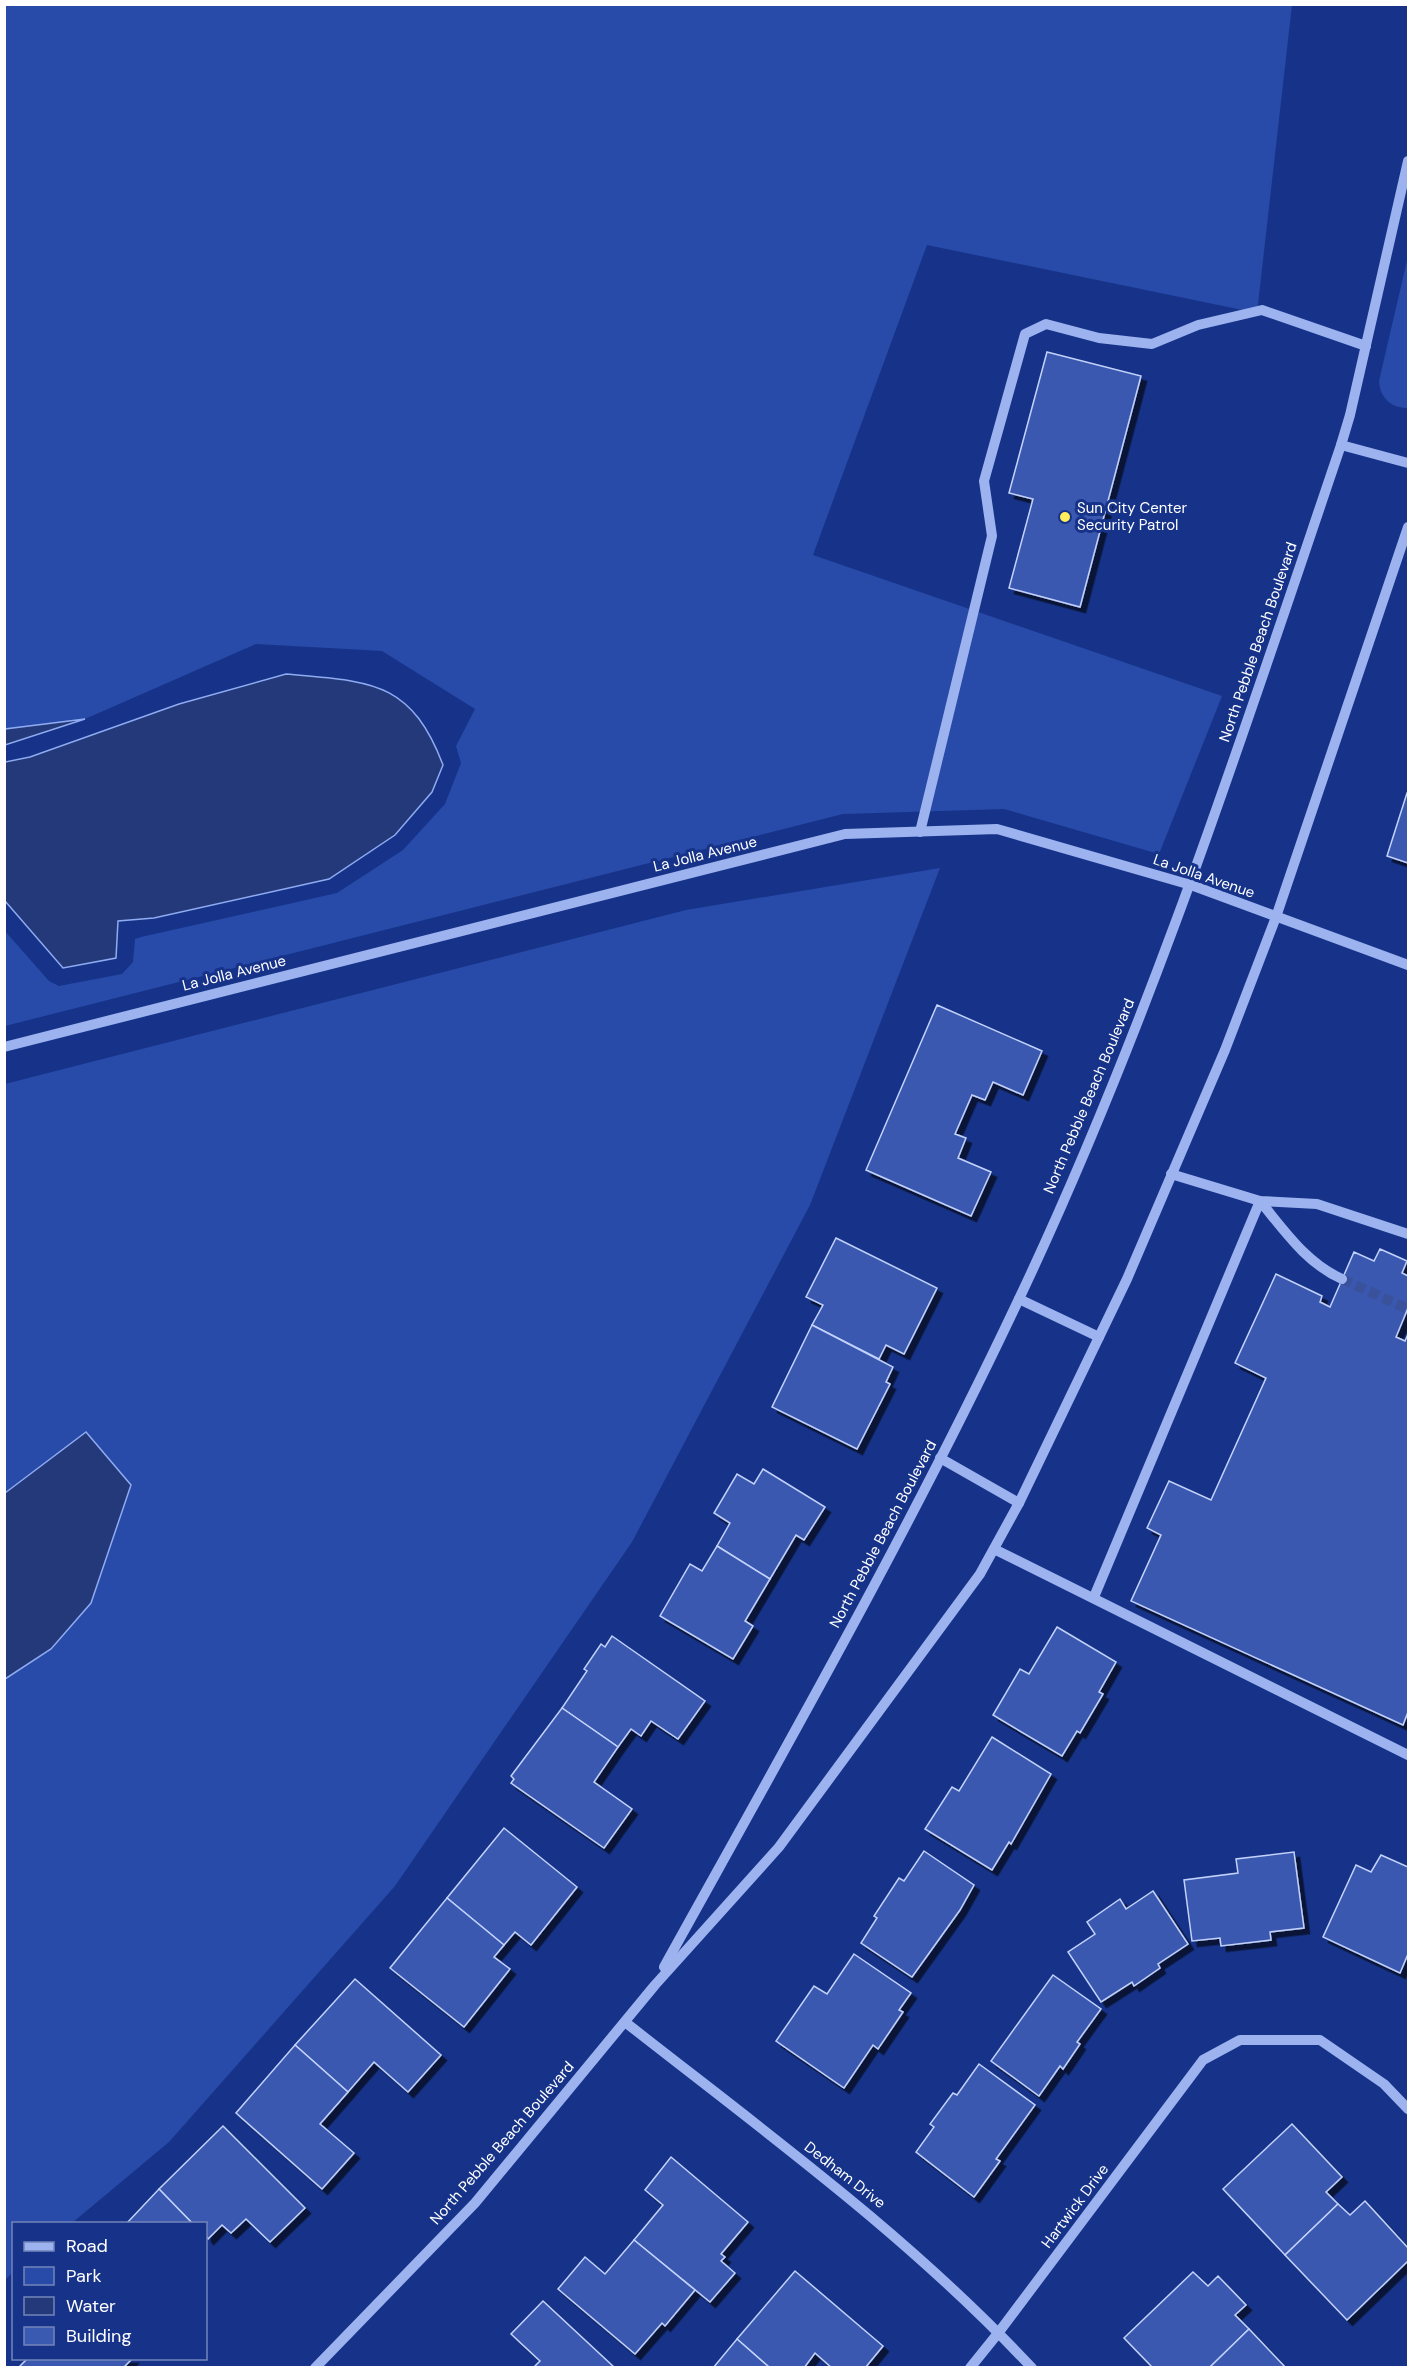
<svg xmlns="http://www.w3.org/2000/svg" width="1413" height="2372" font-family="'DM Sans',sans-serif">
	<style>
		.green { fill: #284aa8 }
		.water { fill: #24397a; stroke: #8fabf1; stroke-width: 1.5 }
		.building { fill: #3a59b1; stroke: #c3d2fb; stroke-width: 1.5; filter: url(#shadow) }
		.lines { fill: none; stroke-linecap: round; stroke-linejoin: round }
		.minor-tunnel { stroke: #39529b; stroke-width: 10; stroke-dasharray: 10 5; stroke-linecap: butt }
		.minor { stroke: #9db3ef; stroke-width: 10 }
		.poi-dot { fill: #ffee5b; stroke: #163389; stroke-width: 2 }
		.labels { text-anchor: middle; dominant-baseline: central; stroke-width: 6; stroke-linejoin: round; paint-order: stroke }
		.poi-label { font-size: 15px; fill: #fff; stroke: #163389; text-anchor: start }
		.street-label { font-size: 15px; fill: #fff; stroke: #163389 }
	</style>
	<defs>
		<filter id="shadow"><feDropShadow dx="5.5" dy="5.5" stdDeviation="0" flood-color="#0009"/></filter>
	</defs>
	<rect width="100%" height="100%" fill="#163389"/>
	<!-- green -->
	<g class="green">
		<path d="M5,5H1292L1257,313L927,245L813,555L1222,696L1159,854L1004,809L843,814L5,1026L4,930L49,981L59,986L122,974L133,962L135,939L141,937L337,893L403,850L445,804L461,763L456,746L475,709L382,651L256,644L85,719L5,729Z"/>
		<path d="M1408,256V408C1391,408 1380,398 1379,381Z"/>
		<path d="M940,868L810,1205L632,1542L395,1886L169,2142L72,2223L14,2224L13,2272L5,2280V1084L686,910Z"/>
	</g>
	<!-- water -->
	<g class="water">
		<path d="M286,674C368,682 410,678 443,765L432,792L395,835L329,879L154,918L118,921L116,958L63,968L5,901V762L30,757L179,704Z"/>
		<path d="M85,719L5,745V729Z"/>
		<path d="M86,1432L131,1485L91,1603L51,1649L5,1679V1493Z"/>
	</g>
	<!-- building -->
	<g class="building">
		<path d="M1047,352L1141,376L1080,607L1009,588L1033,499L1009,493Z"/>
		<path d="M1407,793H1408V863L1387,856Z"/>
		<path d="M937,1005L1042,1051L1023,1095L993,1082L985,1100L972,1095L955,1134L966,1138L958,1158L991,1172L971,1216L866,1170Z"/>
		<path d="M836,1238L937,1288L904,1354L886,1345L879,1359L812,1325L823,1305L806,1297Z"/>
		<path d="M1380,1249L1407,1261L1402,1273L1408,1276V1308L1396,1337L1405,1341L1408,1334V1712L1403,1725L1131,1601L1161,1535L1147,1528L1169,1481L1211,1500L1266,1378L1235,1363L1276,1274L1322,1296L1320,1302L1330,1307L1354,1252L1374,1261Z"/>
		<path d="M812,1325L893,1367L886,1382L890,1384L857,1449L772,1407Z"/>
		<path d="M763,1469L825,1507L804,1540L796,1535L770,1579L717,1546L730,1523L714,1513L737,1474L754,1484Z"/>
		<path d="M717,1546L770,1579L745,1621L753,1626L733,1659L660,1616L690,1564L702,1571Z"/>
		<path d="M1057,1627L1116,1662L1099,1692L1103,1694L1080,1733L1077,1731L1062,1756L993,1715L1020,1669L1029,1674Z"/>
		<path d="M612,1636L705,1701L678,1739L651,1721L641,1736L631,1729L618,1747L562,1708L587,1671L584,1669L601,1644L605,1647Z"/>
		<path d="M562,1708L618,1747L594,1782L632,1809L604,1848L511,1783L514,1779L511,1776Z"/>
		<path d="M992,1737L1051,1774L1011,1844L1009,1842L992,1870L925,1829L952,1787L959,1791Z"/>
		<path d="M504,1828L577,1887L531,1945L515,1932L504,1945L447,1898Z"/>
		<path d="M924,1851L974,1885L960,1910L912,1977L861,1943L877,1918L874,1916L899,1878L904,1881Z"/>
		<path d="M1294,1852L1304,1928L1270,1932L1271,1940L1221,1946L1220,1938L1192,1941L1184,1880L1238,1873L1236,1859Z"/>
		<path d="M1381,1855L1408,1867V1954L1400,1973L1323,1937L1356,1865L1371,1872Z"/>
		<path d="M1153,1891L1188,1944L1158,1964L1160,1968L1134,1986L1132,1982L1101,2002L1068,1952L1095,1934L1087,1922L1120,1899L1126,1909Z"/>
		<path d="M447,1898L504,1945L494,1957L510,1969L464,2027L390,1968Z"/>
		<path d="M854,1954L911,1993L899,2010L903,2012L878,2049L873,2045L844,2088L776,2041L814,1986L827,1994Z"/>
		<path d="M1053,1975L1101,2009L1077,2042L1080,2044L1063,2069L1060,2066L1039,2096L991,2061Z"/>
		<path d="M355,1979L441,2055L408,2092L374,2062L348,2092L295,2045Z"/>
		<path d="M295,2045L348,2092L320,2124L354,2153L322,2189L236,2113Z"/>
		<path d="M979,2064L1035,2105L996,2159L1000,2161L974,2197L916,2152L934,2127L930,2124L953,2093L957,2095Z"/>
		<path d="M1292,2124L1342,2177L1326,2192L1338,2204L1285,2255L1223,2189Z"/>
		<path d="M223,2126L305,2208L270,2242L246,2219L231,2233L222,2225L208,2239L206,2236V2224H193L159,2189Z"/>
		<path d="M671,2157L748,2222L721,2254L725,2257L721,2261L735,2273L710,2302L634,2240L663,2205L645,2190Z"/>
		<path d="M159,2189L193,2224H126Z"/>
		<path d="M1365,2201L1408,2248V2261L1347,2320L1285,2255L1338,2204L1350,2215Z"/>
		<path d="M634,2240L695,2290L665,2326L662,2323L635,2354L558,2289L585,2257L605,2274Z"/>
		<path d="M795,2271L883,2346L865,2368H832L815,2353L804,2368H770L737,2339Z"/>
		<path d="M1193,2272L1208,2286L1218,2276L1246,2305L1235,2315L1249,2329L1209,2368H1153L1124,2338Z"/>
		<path d="M543,2301L615,2368H533L540,2361L511,2334Z"/>
		<path d="M1249,2329L1286,2368H1209Z"/>
		<path d="M737,2339L770,2368H713Z"/>
		<path d="M24,2358H133L123,2368H18L26,2360Z"/>
	</g>
	<g class="lines">
		<!-- minor-tunnel -->
		<path class="minor-tunnel" d="M1342,1279L1408,1309"/>
		<!-- minor -->
		<g class="minor">
			<path d="M1341,445L1408,463"/>
			<path d="M920,832L992,536L984,481L1025,334L1046,324L1099,338L1152,344L1198,325L1262,310L1366,346"/>
			<path d="M4,1047L845,834L997,829L1191,885L1408,965"/>
			<path d="M1171,1174L1260,1201L1317,1204L1408,1234"/>
			<path d="M1019,1299L1099,1337"/>
			<path d="M940,1458L1019,1503"/>
			<path d="M994,1549L1408,1755"/>
			<path d="M1094,1597L1260,1201C1284,1230 1306,1263 1342,1279"/>
			<path d="M664,1967C786,1747 911,1528 1018,1301C1149,1025 1243,734 1341,445L1350,415L1408,161"/>
			<path d="M625,2022C765,2132 910,2237 1032,2368"/>
			<path d="M315,2368L475,2203L655,1985L779,1847L980,1574L1019,1503L1127,1279L1225,1050L1276,917L1408,527"/>
			<path d="M970,2368L999,2332L1203,2060L1240,2040H1320L1384,2084L1408,2109"/>
		</g>
	</g>
	<!-- markers -->
	<circle class="poi-dot" cx="1065" cy="517" r="6"/>
	<g class="labels">
		<!-- poi labels -->
		<g class="poi-label">
			<text x="1077" y="508">Sun City Center<tspan x="1077" dy="17">Security Patrol</tspan></text>
		</g>
		<!-- street labels -->
		<g class="street-label">
			<text transform="translate(1258 642) rotate(-71)">North Pebble Beach Boulevard</text>
			<text transform="translate(705 854) rotate(-14)">La Jolla Avenue</text>
			<text transform="translate(1204 876) rotate(19)">La Jolla Avenue</text>
			<text transform="translate(234 973) rotate(-14)">La Jolla Avenue</text>
			<text transform="translate(1089 1096) rotate(-67)">North Pebble Beach Boulevard</text>
			<text transform="translate(883 1534) rotate(-62)">North Pebble Beach Boulevard</text>
			<text transform="translate(502 2143) rotate(-49)">North Pebble Beach Boulevard</text>
			<text transform="translate(845 2175) rotate(38)">Dedham Drive</text>
			<text transform="translate(1075 2206) rotate(-53)">Hartwick Drive</text>
		</g>
	</g>
	<!-- border -->
	<rect width="1413" height="2372" fill="none" stroke="#ffffff" stroke-width="12"/>
	<!-- legend -->
	<rect x="12" y="2222" width="195" height="138" fill="#163389" stroke="#7385b8" stroke-width="1.5"/>
	<rect x="24" y="2242" width="30" height="9" fill="#9db3ef" stroke="#7385b8" stroke-width="1.5"/>
	<text x="66" y="2252" font-size="18" fill="#ffffff">Road</text>
	<rect x="24" y="2267" width="30" height="18" fill="#284aa8" stroke="#7385b8" stroke-width="1.5"/>
	<text x="66" y="2282" font-size="18" fill="#ffffff">Park</text>
	<rect x="24" y="2297" width="30" height="18" fill="#24397a" stroke="#7385b8" stroke-width="1.5"/>
	<text x="66" y="2312" font-size="18" fill="#ffffff">Water</text>
	<rect x="24" y="2327" width="30" height="18" fill="#3a59b1" stroke="#7385b8" stroke-width="1.5"/>
	<text x="66" y="2342" font-size="18" fill="#ffffff">Building</text>
</svg>
